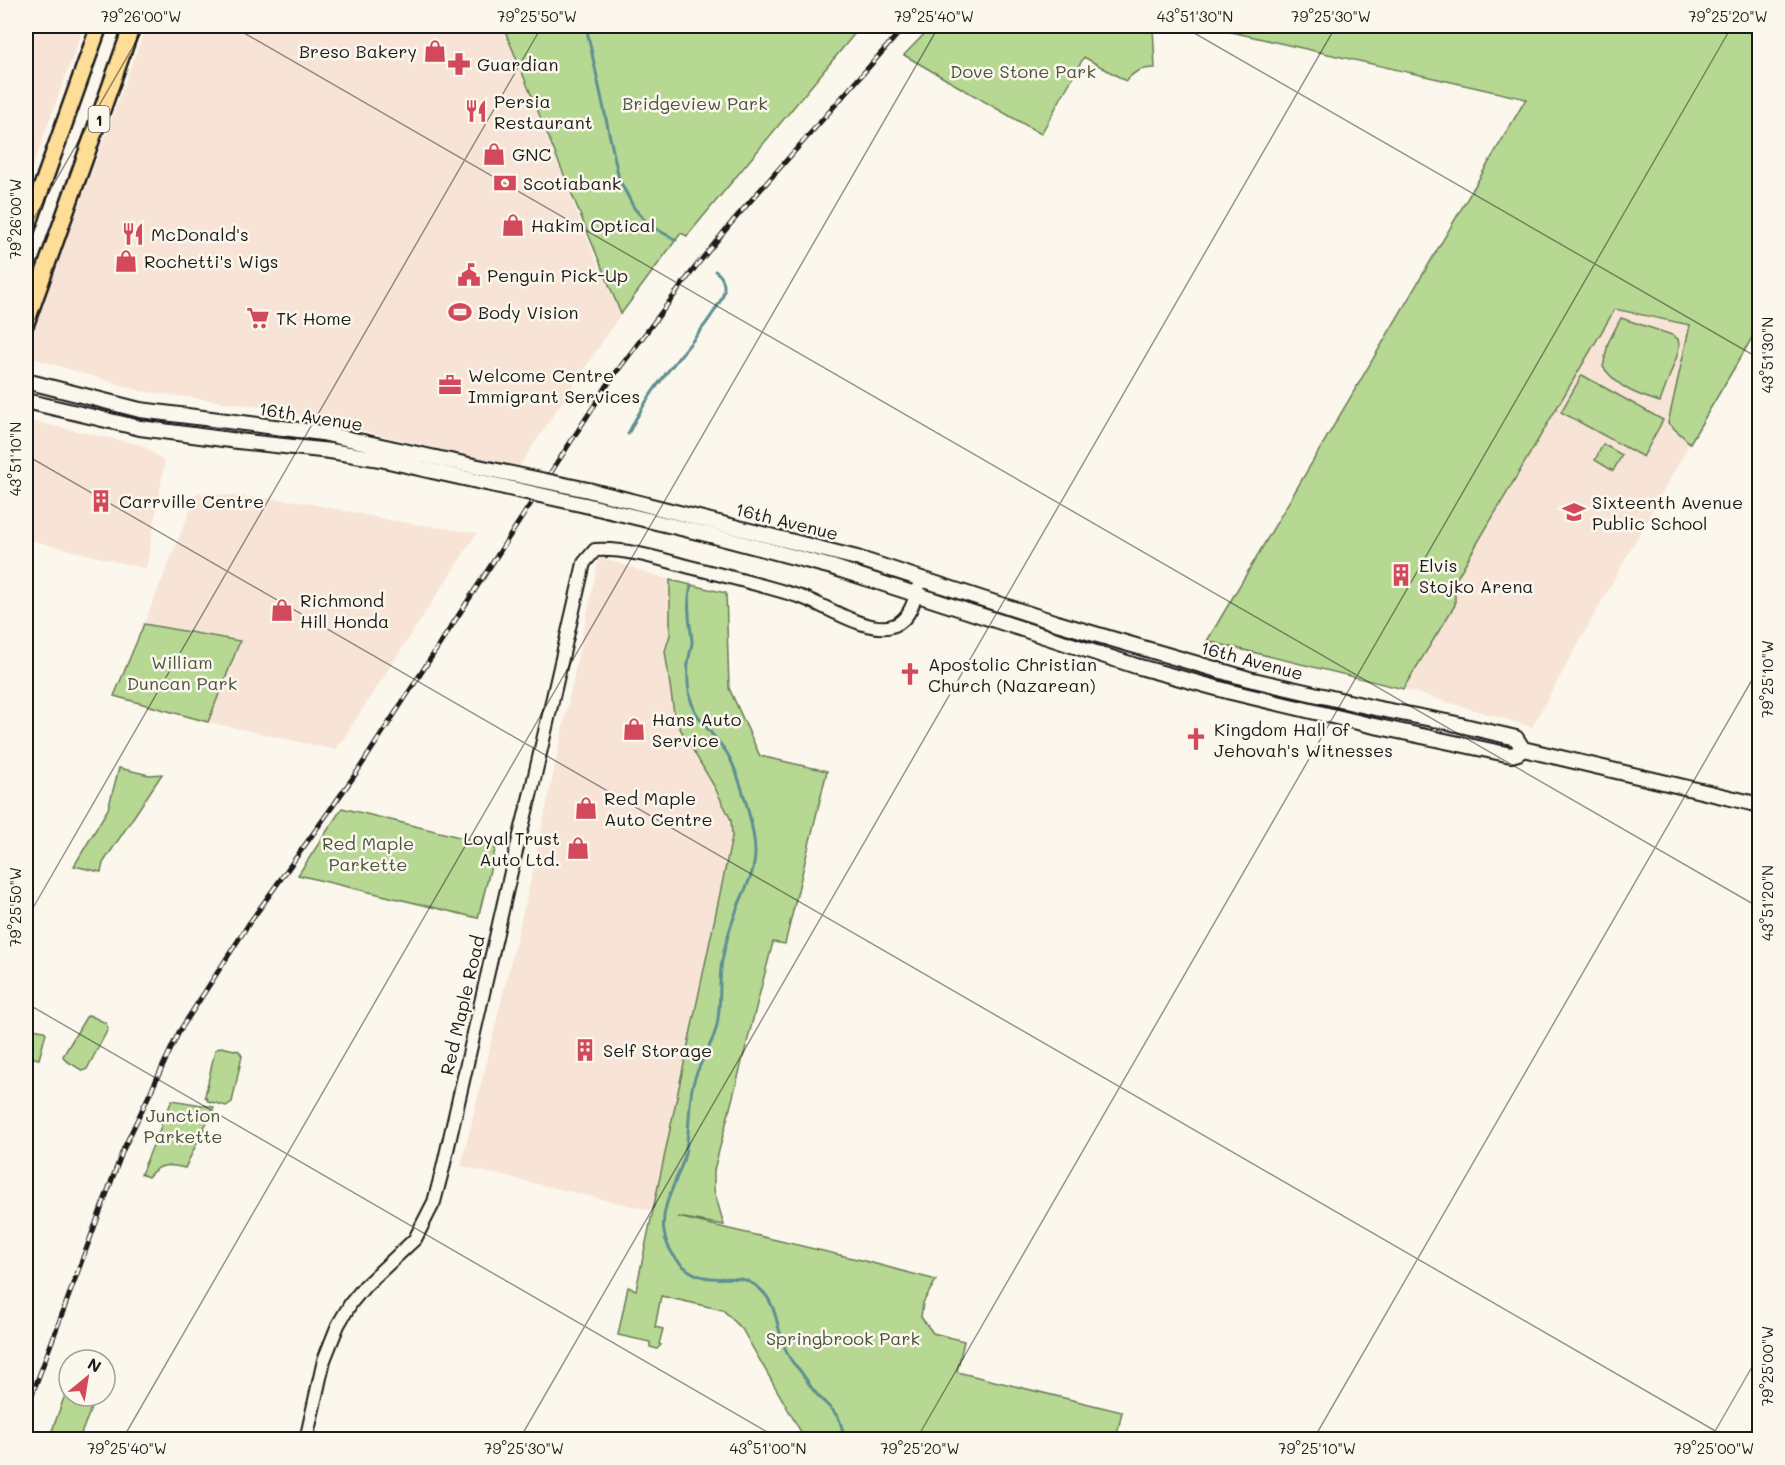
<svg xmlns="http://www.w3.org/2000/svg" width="1785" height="1465" font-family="Mali,sans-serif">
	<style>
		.built { fill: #f7e4d7 }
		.green { fill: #b6d892; stroke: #697a57; stroke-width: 1.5 }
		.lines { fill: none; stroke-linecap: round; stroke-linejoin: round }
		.stream { stroke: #5e8f92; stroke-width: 3 }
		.tertiary-casing { stroke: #1c1c1c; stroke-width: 16 }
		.secondary-casing { stroke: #1c1c1c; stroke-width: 18 }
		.primary-casing { stroke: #1c1c1c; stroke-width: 20 }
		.tertiary { stroke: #fbf7ec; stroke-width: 12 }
		.secondary { stroke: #fbf7ec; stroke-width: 14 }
		.primary { stroke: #fedd96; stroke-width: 15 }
		.rail-casing { stroke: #1c1c1c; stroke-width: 5 }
		.rail { stroke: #fbf7ec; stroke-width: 3; stroke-dasharray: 9; stroke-linecap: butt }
		.secondary-bridge-casing { stroke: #1c1c1c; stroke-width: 18; stroke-linecap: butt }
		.secondary-bridge { stroke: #fbf7ec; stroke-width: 14 }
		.ticks { fill: none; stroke: #1c1c1c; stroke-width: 1.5; stroke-opacity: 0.45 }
		.labels { text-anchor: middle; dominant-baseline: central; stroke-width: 5; stroke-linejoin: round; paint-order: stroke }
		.shield { fill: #fbf7ec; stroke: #5f5e5a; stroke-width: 1.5 }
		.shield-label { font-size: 16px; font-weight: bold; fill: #1c1c1c }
		.poi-label { font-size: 18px; fill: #1c1c1c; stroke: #fbf7ec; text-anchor: start }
		.park-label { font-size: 18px; fill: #4a543f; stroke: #fbf7ec }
		.street-label { font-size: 18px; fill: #1c1c1c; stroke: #fbf7ec }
		.neatline { fill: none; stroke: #1c1c1c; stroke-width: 2 }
		.ticks-label { font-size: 15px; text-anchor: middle; fill: #1c1c1c }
	</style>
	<rect width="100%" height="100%" fill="#fbf7ec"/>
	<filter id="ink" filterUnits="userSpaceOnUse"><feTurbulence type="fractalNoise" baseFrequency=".0167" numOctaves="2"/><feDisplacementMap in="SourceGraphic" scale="12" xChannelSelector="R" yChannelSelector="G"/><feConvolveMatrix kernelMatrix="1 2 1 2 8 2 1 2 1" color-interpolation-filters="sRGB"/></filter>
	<g filter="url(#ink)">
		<!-- built -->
		<g class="built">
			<path d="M26,26H84L26,185Z"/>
			<path d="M146,26H503L600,270L621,314L518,468L269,408L141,391L26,356V348Z"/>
			<path d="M1616,308L1690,325L1668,423L1690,443L1532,727L1403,689L1455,605V581Z"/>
			<path d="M26,420L142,445L165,462L146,569L26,539Z"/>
			<path d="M197,493L297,501L395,521L477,533L336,750L208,722L238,643L144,624Z"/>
			<path d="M599,557L670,580V635L665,651L714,786L731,820L732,837L653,1211L461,1166L531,879Z"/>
		</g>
		<!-- green -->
		<g class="green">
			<path d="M503,26H861L687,236L681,233L621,314Z"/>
			<path d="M932,26H1153L1155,68C1142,68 1134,71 1126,81L1084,57L1041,134L904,55Z"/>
			<path d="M1205,26H1759V326L1690,443L1668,423L1690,325L1615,309L1455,581V605L1403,689L1207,641L1526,99Z"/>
			<path d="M1621,318L1672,335L1678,339L1679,345L1678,353L1660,402C1635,394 1620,389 1603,367L1608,343Z"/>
			<path d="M1582,375L1663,420L1643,457L1561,412Z"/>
			<path d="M1603,444L1622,455L1613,471L1595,460Z"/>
			<path d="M670,580L726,593L729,688L760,756L827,771L785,944L773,942L714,1170V1190L724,1225L678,1217L861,1260L936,1280L923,1303L921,1317L933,1333L964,1341L957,1372L1122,1412L1116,1439H805L742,1329L723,1310L661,1296L655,1327L663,1329L659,1344L661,1345L657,1349L650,1347V1342L618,1335L628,1287L636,1290L732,837L731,820L714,786L675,720L665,651L670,635Z"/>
			<path d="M144,624L240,641L208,722L114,696Z"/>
			<path d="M119,768L149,775L162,774L103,863L101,872L74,866L108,809Z"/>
			<path d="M342,808L496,846L478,918L298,875Z"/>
			<path d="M89,1015L106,1023L108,1029L87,1069L83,1071L65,1060L63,1056L86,1017Z"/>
			<path d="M32,1029L44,1031L46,1033L39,1059L26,1056V1038H29Z"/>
			<path d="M221,1047L239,1051L242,1056L232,1102L226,1106L208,1101L205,1096L215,1050Z"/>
			<path d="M172,1100L214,1107L185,1168C170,1164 159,1163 148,1177L141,1174Z"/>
			<path d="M69,1384V1396H96L79,1439H49Z"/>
		</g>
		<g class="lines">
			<!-- stream -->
			<g class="stream">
				<path d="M586,26L619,179L634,208L649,225L676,240"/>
				<path d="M628,434C638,413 651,393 665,375C678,357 721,310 724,291C725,283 722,275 715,271"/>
				<path d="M691,585C689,594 688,605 689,614C689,624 692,634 692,643C691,650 689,656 688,663C687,678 688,697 695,711C703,725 715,737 725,750C739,771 755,828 755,853C755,874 744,890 737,909C731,925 725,944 722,961C718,984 722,1007 716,1029C711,1048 698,1064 693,1084C687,1109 691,1136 683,1161C676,1183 660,1208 664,1232C667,1252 684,1273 704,1277C726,1282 739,1271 760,1289C780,1306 776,1338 791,1360C794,1365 800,1369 803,1375C807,1380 810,1386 814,1391C830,1411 841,1410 844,1440"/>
			</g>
			<!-- tertiary casing -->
			<g class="tertiary-casing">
				<path id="tertiary" d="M306,1440L324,1360L338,1325L351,1303L365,1286L415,1239L434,1202L443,1168L513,863L532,788L584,563L595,550C628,548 663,560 694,568C730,577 765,586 801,597C826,605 869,636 895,625C912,618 916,594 921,578"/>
			</g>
			<!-- secondary casing -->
			<g class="secondary-casing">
				<g id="secondary">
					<path d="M26,381L140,410L322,433L436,458"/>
					<path d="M26,401L140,428L238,441L330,451L380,459L432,471"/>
					<path d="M588,490L857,558L1057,623L1249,679L1375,708L1452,723L1516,738L1523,749L1760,805"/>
					<path d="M585,505L710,535L832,567L1136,666L1231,692L1370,725L1511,755L1518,753L1523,749"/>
				</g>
			</g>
			<!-- primary casing -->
			<g class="primary-casing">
				<g id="primary">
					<path d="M26,231L99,26"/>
					<path d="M26,323L132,26"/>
				</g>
			</g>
			<!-- tertiary -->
			<use href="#tertiary" class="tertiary"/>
			<!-- secondary -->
			<use href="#secondary" class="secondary"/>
			<!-- primary -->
			<use href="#primary" class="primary"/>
			<!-- rail casing -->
			<g class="rail-casing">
				<path id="rail" d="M26,1411L123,1150L179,1032L248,925L357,772L612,378L697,265L732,222L905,26"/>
			</g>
			<!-- rail -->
			<use href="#rail" class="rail"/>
			<!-- secondary-bridge casing -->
			<g class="secondary-bridge-casing">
				<g id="secondary-bridge">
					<path d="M436,458L588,490"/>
					<path d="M432,471L585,505"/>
				</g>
			</g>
			<!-- secondary-bridge -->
			<use href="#secondary-bridge" class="secondary-bridge"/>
		</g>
	</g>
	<!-- ticks -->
	<path class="ticks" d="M232,26L1760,908M1182,26L1760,359M26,232L145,26M26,455L1731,1440M26,920L542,26M26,1003L781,1440M122,1440L939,26M519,1440L1336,26M916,1440L1732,26M1313,1440L1760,666M1710,1440L1760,1353"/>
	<!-- icons -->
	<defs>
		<g id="shop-bare" transform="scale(1.8)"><path d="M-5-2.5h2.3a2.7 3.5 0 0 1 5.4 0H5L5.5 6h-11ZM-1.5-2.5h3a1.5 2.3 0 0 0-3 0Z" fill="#d1495b" stroke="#fbf7ec" stroke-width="2.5" paint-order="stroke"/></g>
		<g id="pharmacy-bare" transform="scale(1.8)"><path d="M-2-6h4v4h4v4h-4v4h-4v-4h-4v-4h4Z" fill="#d1495b" stroke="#fbf7ec" stroke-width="2.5" paint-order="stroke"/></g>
		<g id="restaurant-bare" transform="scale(1.8)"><path d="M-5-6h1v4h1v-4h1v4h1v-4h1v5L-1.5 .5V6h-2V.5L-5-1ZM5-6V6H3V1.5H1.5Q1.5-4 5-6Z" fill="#d1495b" stroke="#fbf7ec" stroke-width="2.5" paint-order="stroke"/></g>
		<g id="bank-bare" transform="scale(1.8)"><path d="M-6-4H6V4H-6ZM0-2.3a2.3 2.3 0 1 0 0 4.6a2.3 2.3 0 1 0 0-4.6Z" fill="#d1495b" stroke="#fbf7ec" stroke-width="2.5" paint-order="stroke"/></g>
		<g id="civic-bare" transform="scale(1.8)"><path d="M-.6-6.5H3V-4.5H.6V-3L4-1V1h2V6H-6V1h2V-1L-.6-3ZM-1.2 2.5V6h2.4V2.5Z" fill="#d1495b" stroke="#fbf7ec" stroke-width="2.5" paint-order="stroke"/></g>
		<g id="stadium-bare" transform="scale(1.8)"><path d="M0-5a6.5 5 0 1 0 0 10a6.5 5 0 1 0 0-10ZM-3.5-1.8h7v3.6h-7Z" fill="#d1495b" stroke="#fbf7ec" stroke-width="2.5" paint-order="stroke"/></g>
		<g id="supermarket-bare" transform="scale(1.8)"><path d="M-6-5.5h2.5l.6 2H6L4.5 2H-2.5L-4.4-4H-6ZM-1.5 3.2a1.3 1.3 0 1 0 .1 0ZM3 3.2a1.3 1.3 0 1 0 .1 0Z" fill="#d1495b" stroke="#fbf7ec" stroke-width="2.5" paint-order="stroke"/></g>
		<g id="office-bare" transform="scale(1.8)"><path d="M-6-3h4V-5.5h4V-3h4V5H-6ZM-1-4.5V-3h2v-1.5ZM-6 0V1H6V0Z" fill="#d1495b" stroke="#fbf7ec" stroke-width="2.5" paint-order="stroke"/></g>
		<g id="building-bare" transform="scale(1.8)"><path d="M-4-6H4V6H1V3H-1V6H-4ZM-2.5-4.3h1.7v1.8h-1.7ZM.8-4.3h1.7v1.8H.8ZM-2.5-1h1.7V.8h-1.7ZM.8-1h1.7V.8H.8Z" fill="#d1495b" stroke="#fbf7ec" stroke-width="2.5" paint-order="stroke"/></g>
		<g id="school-bare" transform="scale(1.8)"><path d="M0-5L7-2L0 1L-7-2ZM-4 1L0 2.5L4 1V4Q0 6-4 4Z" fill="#d1495b" stroke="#fbf7ec" stroke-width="2.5" paint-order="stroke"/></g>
		<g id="church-bare" transform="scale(1.8)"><path d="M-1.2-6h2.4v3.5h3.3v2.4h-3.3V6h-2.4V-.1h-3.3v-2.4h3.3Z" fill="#d1495b" stroke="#fbf7ec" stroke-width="2.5" paint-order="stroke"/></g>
	</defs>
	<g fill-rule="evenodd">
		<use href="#shop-bare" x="435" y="51"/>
		<use href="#pharmacy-bare" x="459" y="64"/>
		<use href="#restaurant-bare" x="476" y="111"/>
		<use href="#shop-bare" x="494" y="154"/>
		<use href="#bank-bare" x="505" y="183"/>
		<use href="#shop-bare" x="513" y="225"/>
		<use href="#restaurant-bare" x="133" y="234"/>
		<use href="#shop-bare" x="126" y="261"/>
		<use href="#civic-bare" x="469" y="275"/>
		<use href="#stadium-bare" x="460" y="312"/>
		<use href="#supermarket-bare" x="258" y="318"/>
		<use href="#office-bare" x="450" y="385"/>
		<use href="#building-bare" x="101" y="501"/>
		<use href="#school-bare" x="1574" y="512"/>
		<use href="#building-bare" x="1401" y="575"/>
		<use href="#shop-bare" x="282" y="610"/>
		<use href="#church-bare" x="910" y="674"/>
		<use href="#shop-bare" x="634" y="729"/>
		<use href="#church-bare" x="1196" y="739"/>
		<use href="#shop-bare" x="586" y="808"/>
		<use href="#shop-bare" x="578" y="848"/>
		<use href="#building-bare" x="585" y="1050"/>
	</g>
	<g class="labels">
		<!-- shield labels -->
		<rect class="shield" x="88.5" y="106" width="21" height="26" rx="4.5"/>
		<g class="shield-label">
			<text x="99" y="119">1</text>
		</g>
		<!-- poi labels -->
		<g class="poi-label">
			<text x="417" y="51" text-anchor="end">Breso Bakery</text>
			<text x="477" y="64">Guardian</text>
			<text x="494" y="101">Persia<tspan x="494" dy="21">Restaurant</tspan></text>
			<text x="512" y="154">GNC</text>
			<text x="523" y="183">Scotiabank</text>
			<text x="531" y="225">Hakim Optical</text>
			<text x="151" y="234">McDonald's</text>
			<text x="144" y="261">Rochetti's Wigs</text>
			<text x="487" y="275">Penguin Pick-Up</text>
			<text x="478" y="312">Body Vision</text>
			<text x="276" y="318">TK Home</text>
			<text x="468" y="375">Welcome Centre<tspan x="468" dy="21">Immigrant Services</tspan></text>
			<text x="119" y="501">Carrville Centre</text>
			<text x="1592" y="502">Sixteenth Avenue<tspan x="1592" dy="21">Public School</tspan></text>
			<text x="1419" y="565">Elvis<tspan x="1419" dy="21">Stojko Arena</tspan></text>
			<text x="300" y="600">Richmond<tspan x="300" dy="21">Hill Honda</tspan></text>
			<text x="928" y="664">Apostolic Christian<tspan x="928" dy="21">Church (Nazarean)</tspan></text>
			<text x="652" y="719">Hans Auto<tspan x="652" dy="21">Service</tspan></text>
			<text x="1214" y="729">Kingdom Hall of<tspan x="1214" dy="21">Jehovah's Witnesses</tspan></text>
			<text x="604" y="798">Red Maple<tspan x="604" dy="21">Auto Centre</tspan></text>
			<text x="560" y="838" text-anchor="end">Loyal Trust<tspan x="560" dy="21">Auto Ltd.</tspan></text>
			<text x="603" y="1050">Self Storage</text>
		</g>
		<!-- park labels -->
		<g class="park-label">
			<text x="1023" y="71">Dove Stone Park</text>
			<text x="695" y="103">Bridgeview Park</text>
			<text x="182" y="662">William<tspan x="182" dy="21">Duncan Park</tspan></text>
			<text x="368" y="843">Red Maple<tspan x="368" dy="21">Parkette</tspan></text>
			<text x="183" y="1115">Junction<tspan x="183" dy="21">Parkette</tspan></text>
			<text x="843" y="1338">Springbrook Park</text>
		</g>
		<!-- street labels -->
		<g class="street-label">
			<text transform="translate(311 416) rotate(9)">16th Avenue</text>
			<text transform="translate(787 521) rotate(14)">16th Avenue</text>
			<text transform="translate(1252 660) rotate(15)">16th Avenue</text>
			<text transform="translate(462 1005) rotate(-77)">Red Maple Road</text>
		</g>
	</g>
	<!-- margin -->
	<rect width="1785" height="1465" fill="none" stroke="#fbf7ec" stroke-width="66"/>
	<!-- north arrow -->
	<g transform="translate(87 1378) rotate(30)"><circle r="28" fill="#fbf7ec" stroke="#a29f99" stroke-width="1.5"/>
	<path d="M0-4.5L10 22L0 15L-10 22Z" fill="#d1495b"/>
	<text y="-9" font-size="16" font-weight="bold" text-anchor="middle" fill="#1c1c1c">N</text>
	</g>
	<rect x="33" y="33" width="1719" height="1399" class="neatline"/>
	<g class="ticks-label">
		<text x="141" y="22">79°26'00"W</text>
		<text x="537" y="22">79°25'50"W</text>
		<text x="934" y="22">79°25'40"W</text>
		<text x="1195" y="22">43°51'30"N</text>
		<text x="1331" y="22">79°25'30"W</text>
		<text x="1728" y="22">79°25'20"W</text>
		<text transform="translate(16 219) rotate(-90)" y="5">79°26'00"W</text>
		<text transform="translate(1768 355) rotate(-90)" y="5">43°51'30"N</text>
		<text transform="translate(16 459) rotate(-90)" y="5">43°51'10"N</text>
		<text transform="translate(1768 679) rotate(-90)" y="5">79°25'10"W</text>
		<text transform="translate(1768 903) rotate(-90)" y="5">43°51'20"N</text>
		<text transform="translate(16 907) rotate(-90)" y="5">79°25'50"W</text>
		<text transform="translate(1768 1366) rotate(-90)" y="5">79°25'00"W</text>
		<text x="127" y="1454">79°25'40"W</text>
		<text x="524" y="1454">79°25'30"W</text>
		<text x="768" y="1454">43°51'00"N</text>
		<text x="920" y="1454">79°25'20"W</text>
		<text x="1317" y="1454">79°25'10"W</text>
		<text x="1714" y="1454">79°25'00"W</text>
	</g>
</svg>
